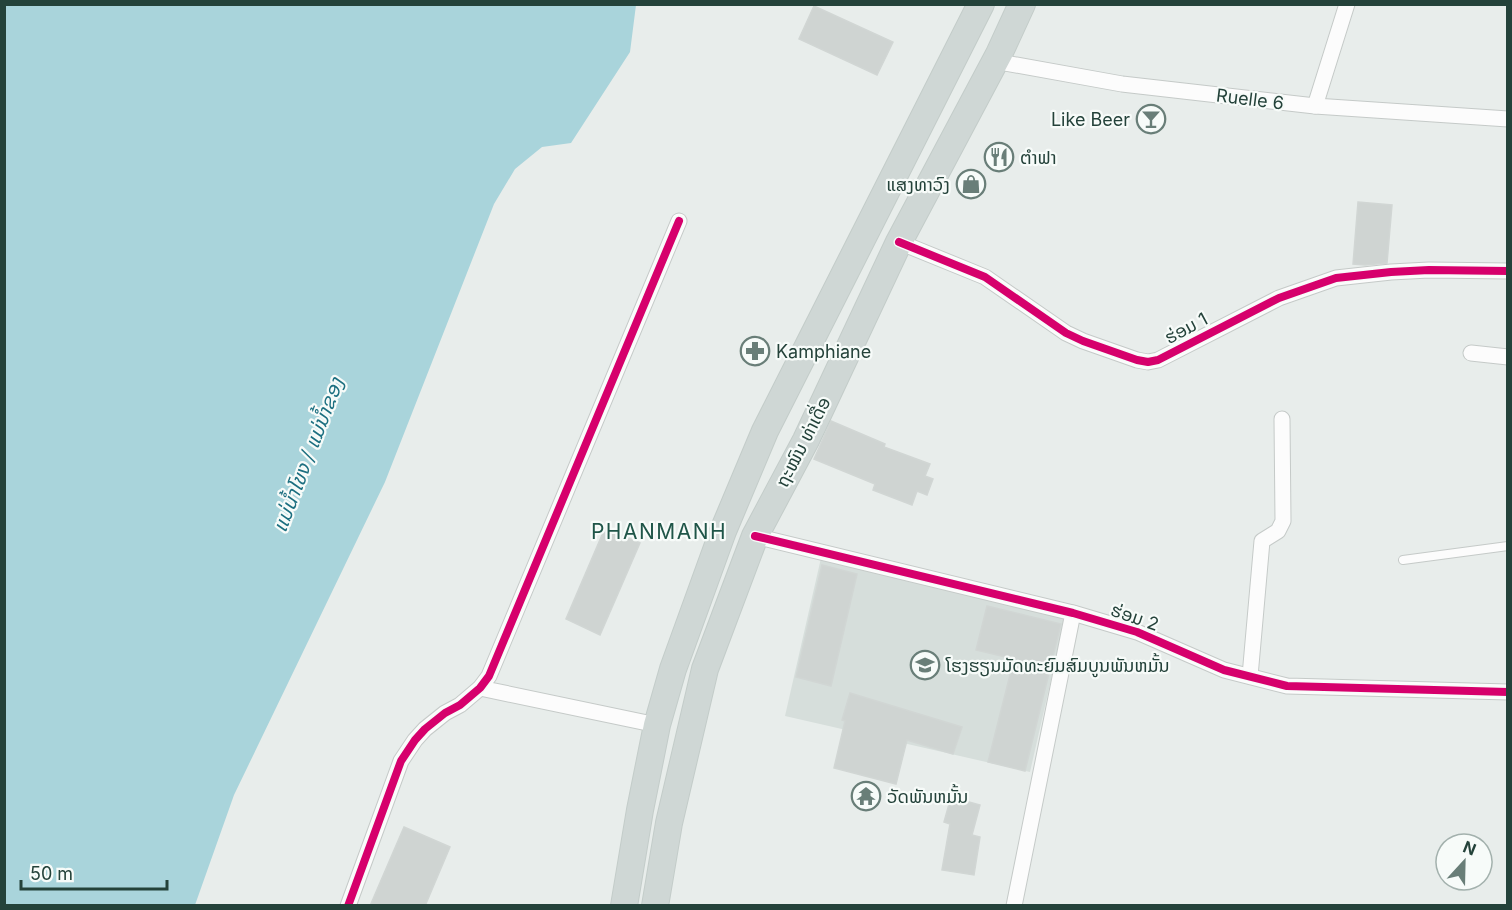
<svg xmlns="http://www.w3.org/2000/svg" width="1512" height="910" font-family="Inter,'Noto Sans Lao','Noto Sans Thai',sans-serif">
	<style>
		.built { fill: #d6dedb }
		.water { fill: #a9d4db }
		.building { fill: #cfd4d2; stroke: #d1d6d4; stroke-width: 1.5 }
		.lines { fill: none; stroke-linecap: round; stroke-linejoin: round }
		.lane-casing { stroke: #c5cac8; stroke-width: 10 }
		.street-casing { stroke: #c5cac8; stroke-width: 17 }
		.primary-casing { stroke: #c3ccc9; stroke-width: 28 }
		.lane { stroke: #fcfcfc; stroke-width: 8 }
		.street { stroke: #fcfcfc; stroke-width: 15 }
		.primary { stroke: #cfd7d5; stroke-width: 26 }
		.cycleway-casing { stroke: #f7fbf9; stroke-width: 11 }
		.cycleway { stroke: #d6006c; stroke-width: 8 }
		.labels { text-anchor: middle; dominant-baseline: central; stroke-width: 4.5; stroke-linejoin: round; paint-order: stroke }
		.street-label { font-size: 18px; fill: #24423a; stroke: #f7fbf9 }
		.poi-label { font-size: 18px; fill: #24423a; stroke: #f7fbf9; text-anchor: start }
		.water-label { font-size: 20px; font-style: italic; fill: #1c6f80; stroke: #f7fbf9 }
		.quarter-label { font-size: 21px; letter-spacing: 1.5px; fill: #1f5548; stroke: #f7fbf9 }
	</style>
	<rect width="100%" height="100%" fill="#e8edeb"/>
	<!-- built -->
	<path class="built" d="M821,558L1066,614L1030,772L785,716Z"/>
	<!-- water -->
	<path class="water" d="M5,4L636,5L630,52L571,143L542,147L515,169L494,204L385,482L234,795L195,905H5Z"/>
	<!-- building -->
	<g class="building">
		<path d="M814,6L893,42L877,75L799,39Z"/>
		<path d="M1358,202L1392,205L1387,263L1365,265L1353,264Z"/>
		<path d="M831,421L885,444L884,447L930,464L925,476L933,479L927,495L917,491L912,505L873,490L875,484L814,459Z"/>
		<path d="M605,528L640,543L600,635L566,619Z"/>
		<path d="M822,565L857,574L831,686L796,677Z"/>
		<path d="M987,606L1061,624L1025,771L988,762L1014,659L976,650Z"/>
		<path d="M850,693L962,727L953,754L907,740L896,784L834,768L845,721L842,720Z"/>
		<path d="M951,797L980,805L972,835L980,837L974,875L942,870L950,824L944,822Z"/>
		<path d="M404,827L450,847L425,906H370Z"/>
	</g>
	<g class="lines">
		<!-- lane casing -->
		<g class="lane-casing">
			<path id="lane" d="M1403,560L1508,546"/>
		</g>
		<!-- street casing -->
		<g class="street-casing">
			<g id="street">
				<path d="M994,61L1122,84L1315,106L1508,119"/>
				<path d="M1315,106L1347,4"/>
				<path d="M899,242L985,277L1066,333L1083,341L1137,360L1148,362L1158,360L1279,298L1336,278L1391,272L1429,270L1508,271"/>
				<path d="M1471,353L1508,357"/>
				<path d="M755,536L1073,613L1137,632L1224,670L1287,686L1508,692"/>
				<path d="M1250,676L1262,541L1278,531L1283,521L1282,419"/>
				<path d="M480,688L657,725"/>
				<path d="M348,906L401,761L415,740L425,729L445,713L460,705L480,688L489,676L679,221"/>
				<path d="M1014,906L1073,613"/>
			</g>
		</g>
		<!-- primary casing -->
		<g class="primary-casing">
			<g id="primary">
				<path d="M624,906L640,810L657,725L673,669L723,531L765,431L981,4"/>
				<path d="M655,906L669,823L705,669L755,536L806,440L899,242L999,54L1022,4"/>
			</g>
		</g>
		<!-- lane -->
		<use href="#lane" class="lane"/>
		<!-- street -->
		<use href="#street" class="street"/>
		<!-- primary -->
		<use href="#primary" class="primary"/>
		<!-- cycleway casing -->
		<g class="cycleway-casing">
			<g id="cycleway">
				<path d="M899,242L985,277L1066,333L1083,341L1137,360L1148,362L1158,360L1279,298L1336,278L1391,272L1429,270L1508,271"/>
				<path d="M755,536L1073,613L1137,632L1224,670L1287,686L1508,692"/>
				<path d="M348,906L401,761L415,740L425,729L445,713L460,705L480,688L489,676L679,221"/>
			</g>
		</g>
		<!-- cycleway -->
		<use href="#cycleway" class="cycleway"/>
	</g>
	<!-- icons -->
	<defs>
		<g id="bar-ring" transform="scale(1.5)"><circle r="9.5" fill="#f7fbf9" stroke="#697e78" stroke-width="1.5"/><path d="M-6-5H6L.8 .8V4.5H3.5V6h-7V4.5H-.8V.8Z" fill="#697e78"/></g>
		<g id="restaurant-ring" transform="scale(1.5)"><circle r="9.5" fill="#f7fbf9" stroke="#697e78" stroke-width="1.5"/><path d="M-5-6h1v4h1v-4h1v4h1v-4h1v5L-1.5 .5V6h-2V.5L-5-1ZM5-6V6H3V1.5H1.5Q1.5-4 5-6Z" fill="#697e78"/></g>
		<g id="shop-ring" transform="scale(1.5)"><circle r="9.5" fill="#f7fbf9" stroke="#697e78" stroke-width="1.5"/><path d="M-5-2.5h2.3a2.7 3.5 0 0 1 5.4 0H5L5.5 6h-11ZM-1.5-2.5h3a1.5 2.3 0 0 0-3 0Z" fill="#697e78"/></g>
		<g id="pharmacy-ring" transform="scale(1.5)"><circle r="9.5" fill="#f7fbf9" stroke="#697e78" stroke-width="1.5"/><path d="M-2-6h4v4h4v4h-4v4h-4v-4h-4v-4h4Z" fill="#697e78"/></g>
		<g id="school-ring" transform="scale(1.5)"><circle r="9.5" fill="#f7fbf9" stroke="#697e78" stroke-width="1.5"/><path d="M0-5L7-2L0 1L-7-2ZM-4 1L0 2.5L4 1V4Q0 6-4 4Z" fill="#697e78"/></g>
		<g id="temple-ring" transform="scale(1.5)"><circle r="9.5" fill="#f7fbf9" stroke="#697e78" stroke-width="1.5"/><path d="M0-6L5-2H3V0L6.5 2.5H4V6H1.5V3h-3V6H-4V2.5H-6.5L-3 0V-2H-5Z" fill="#697e78"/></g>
	</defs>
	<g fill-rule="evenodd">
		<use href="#bar-ring" x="1151" y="119"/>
		<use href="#restaurant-ring" x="999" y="157"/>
		<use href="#shop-ring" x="971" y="184"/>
		<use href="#pharmacy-ring" x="755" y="351"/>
		<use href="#school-ring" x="925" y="665"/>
		<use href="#temple-ring" x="866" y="796"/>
	</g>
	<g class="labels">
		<!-- street labels -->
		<g class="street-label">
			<text transform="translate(1250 99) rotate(7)">Ruelle 6</text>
			<text transform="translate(1186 328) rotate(-28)">ຮ່ອມ 1</text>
			<text transform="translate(803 442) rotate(-63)">ຖະໝົນ ທ່າເດື່ອ</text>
			<text transform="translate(1135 617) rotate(19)">ຮ່ອມ 2</text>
		</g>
		<!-- poi labels -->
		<g class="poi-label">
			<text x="1130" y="119" text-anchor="end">Like Beer</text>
			<text x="1020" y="157">ຕຳຟາ</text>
			<text x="950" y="184" text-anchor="end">ແສງທາວົງ</text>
			<text x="776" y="351">Kamphiane</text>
			<text x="946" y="665">ໂຮງຮຽນມັດທະຍົມສົມບູນພັນຫມັ້ນ</text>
			<text x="887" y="796">ວັດພັນຫມັ້ນ</text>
		</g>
		<!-- water labels -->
		<g class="water-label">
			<text transform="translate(308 455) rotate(-69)">แม่น้ำโขง / ແມ່ນ້ຳຂອງ</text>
		</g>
		<!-- quarter labels -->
		<g class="quarter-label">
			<text x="659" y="531">PHANMANH</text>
		</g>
	</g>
	<!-- border -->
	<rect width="1512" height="910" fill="none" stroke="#24423a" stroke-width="12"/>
	<!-- north arrow -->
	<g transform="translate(1464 862) rotate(22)"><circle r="28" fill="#f7fbf9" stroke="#a3b1ad" stroke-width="1.5"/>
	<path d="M0-4.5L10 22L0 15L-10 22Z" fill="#697e78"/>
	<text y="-9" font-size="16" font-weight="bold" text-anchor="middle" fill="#24423a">N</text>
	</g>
	<!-- scale -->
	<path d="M21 880v9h146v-9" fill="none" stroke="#24423a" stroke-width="3"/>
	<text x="30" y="880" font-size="18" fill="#24423a" stroke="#f7fbf9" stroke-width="4.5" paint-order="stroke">50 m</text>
</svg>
